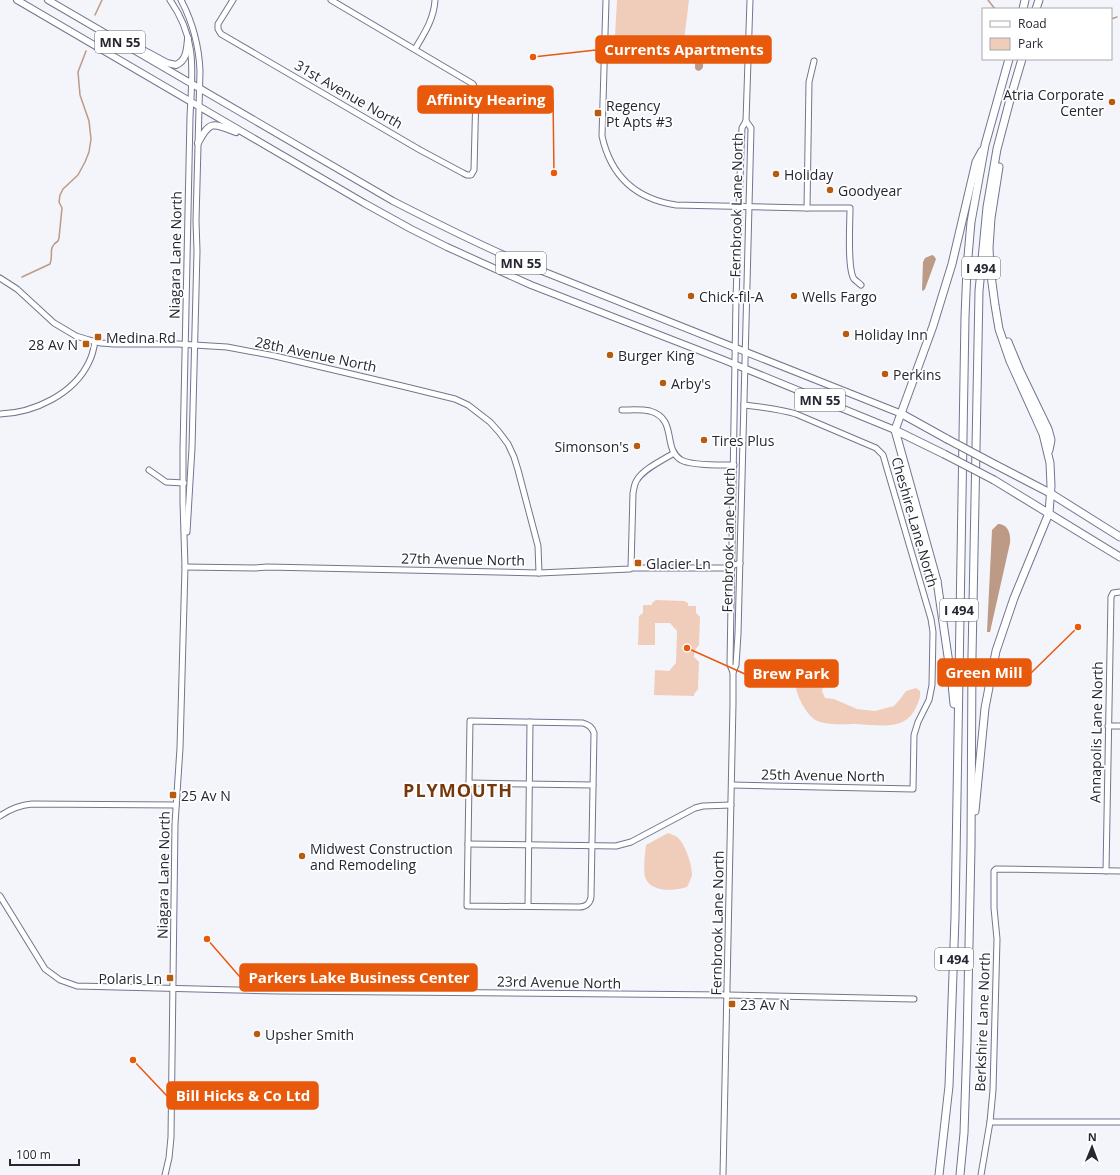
<svg xmlns="http://www.w3.org/2000/svg" width="1120" height="1175" font-family="'Open Sans',sans-serif">
	<style>
		.green { fill: #efcdba }
		.water { fill: #bc9a86 }
		.lines { fill: none; stroke-linecap: round; stroke-linejoin: round }
		.stream { stroke: #bc9a86; stroke-width: 1.5 }
		.minor-casing { stroke: #717690; stroke-width: 7 }
		.major-casing { stroke: #717690; stroke-width: 8 }
		.highway-casing { stroke: #717690; stroke-width: 9 }
		.minor { stroke: #fff; stroke-width: 5 }
		.major { stroke: #fff; stroke-width: 6 }
		.highway { stroke: #fff; stroke-width: 7 }
		.highway-bridge-casing { stroke: #717690; stroke-width: 9; stroke-linecap: butt }
		.highway-bridge { stroke: #fff; stroke-width: 7 }
		.poi-dot { fill: #b95b0f; stroke: #fff; stroke-width: 1.5 }
		.labels { text-anchor: middle; dominant-baseline: central; stroke-width: 3.5; stroke-linejoin: round; paint-order: stroke }
		.shield { fill: #fff; stroke: #666870; stroke-width: 1 }
		.shield-label { font-size: 13px; font-weight: bold; fill: #252732 }
		.street-label { font-size: 14px; fill: #252732; stroke: #fff }
		.poi-label { font-size: 14px; fill: #252732; stroke: #fff; text-anchor: start }
		.district-label { font-size: 18px; font-weight: bold; letter-spacing: 1px; fill: #75390c; stroke: #fff }
		.leader { fill: none; stroke: #e8590c; stroke-width: 1.5 }
		.callout-dot { fill: #e8590c; stroke: #fff; stroke-width: 1.5 }
		.callout { fill: #e8590c; stroke: #e8590c; stroke-width: 1.5 }
		.callout-label { font-size: 15px; text-anchor: middle; font-weight: bold; fill: #fff }
	</style>
	<rect width="100%" height="100%" fill="#f4f5fb"/>
	<!-- green -->
	<g class="green">
		<path d="M617,0H689L684,41L615,36Z"/>
		<path d="M656,600L684,601L688,603V606H696V613L700,617L699,645L695,650L694,657L699,662L698,689L694,694V696L654,695L655,670L669,671L676,663L677,631L670,623H655V645H638L639,616L643,613V605H652V603Z"/>
		<path d="M802,670H811L819,675L824,683L822,691L825,698L834,699L857,709L875,711L894,706L901,698L906,691L916,688L920,691C921,696 919,701 917,705C907,732 879,725 856,724C844,724 823,726 814,719C806,713 795,694 796,684C796,678 799,674 802,670Z"/>
		<path d="M668,833C671,834 674,835 677,837C685,843 692,865 692,875C691,879 689,883 687,887C675,891 650,893 645,877C643,870 645,853 646,845Z"/>
	</g>
	<!-- water -->
	<g class="water">
		<path d="M698,36H702L704,41L703,67L702,69L699,71L696,70L695,68L696,41Z"/>
		<path d="M932,255L934,256L936,259L925,289L923,291L922,290L923,262L925,258Z"/>
		<path d="M998,524C1008,524 1011,534 1010,543L990,632H987L992,530Z"/>
	</g>
	<g class="lines">
		<!-- stream -->
		<g class="stream">
			<path d="M988,0L995,9"/>
			<path d="M95,15L102,0"/>
			<path d="M1111,19L1117,17"/>
			<path d="M22,277L50,264C54,254 47,248 58,241L59,238L62,208L59,202L60,195L63,189L78,175L85,162L89,152L91,139L89,121L80,95L78,72L86,51"/>
		</g>
		<!-- minor casing -->
		<g class="minor-casing">
			<g id="minor">
				<path d="M181,0C193,23 199,46 200,71L196,221L197,251L192,448L187,532"/>
				<path d="M233,0L218,24V29L221,34L420,150L463,173L467,175H471L474,170L476,91L473,84L331,0"/>
				<path d="M606,0L602,136C611,177 636,199 676,205L807,208H850C850,222 847,269 854,279C856,281 859,283 861,285"/>
				<path d="M415,49C424,34 434,19 435,0"/>
				<path d="M807,208L809,82L814,61"/>
				<path d="M0,278L17,289L54,323L76,336L89,340L101,343L114,344H178L227,347L275,356L402,386L455,399L468,405L490,422L499,432L508,444L514,457L518,470L538,546L539,573"/>
				<path d="M622,410C631,410 641,409 650,411C678,419 662,448 681,460C692,466 721,465 734,465"/>
				<path d="M0,414C34,413 74,394 89,362C92,356 94,348 95,341"/>
				<path d="M149,470L166,482L184,483"/>
				<path d="M185,567L255,568L267,567L539,573L630,569L631,568H726L740,563"/>
				<path d="M631,568L633,493C634,489 634,484 637,480C643,469 663,460 674,453"/>
				<path d="M733,672L736,665L738,634L751,128L746,121"/>
				<path d="M470,721L583,723C589,725 592,727 594,733L591,897C590,904 585,907 579,907L467,906Z"/>
				<path d="M1108,726H1120"/>
				<path d="M469,783L593,785"/>
				<path d="M732,785L913,789L914,735L918,722L929,700L932,685L933,632L931,619L883,455L876,448L796,414C779,409 762,407 744,405"/>
				<path d="M0,816C10,809 20,805 32,804L176,805"/>
				<path d="M468,844L616,846L631,842L695,808L703,806L731,805"/>
				<path d="M1106,871L1111,597L1113,593L1120,592"/>
				<path d="M0,896L45,969L60,980L77,986L279,991L727,995L914,999"/>
				<path d="M528,906L530,722"/>
				<path d="M990,1122H1120"/>
				<path d="M165,1175L169,1158L171,1137L175,824L180,748L185,567L183,502V450L190,117C192,72 198,40 170,0"/>
				<path d="M723,1175L733,704V672L730,665L736,299L741,149L742,128L746,121L750,0"/>
				<path d="M981,1175L990,1122L993,1090L997,939L994,908V871L996,869L1120,871"/>
			</g>
		</g>
		<!-- major casing -->
		<g class="major-casing">
			<g id="major">
				<path d="M17,0L364,203L411,229L447,247L531,285L724,360L895,430"/>
				<path d="M48,0L393,201C436,223 478,244 522,263L902,414"/>
				<path d="M141,49L167,63L176,65C187,60 187,49 188,39"/>
				<path d="M198,143C210,120 213,123 236,132"/>
			</g>
		</g>
		<!-- highway casing -->
		<g class="highway-casing">
			<g id="highway">
				<path d="M1023,9L1025,0"/>
				<path d="M1036,9L1039,0"/>
				<path d="M1008,342L1020,371L1048,429L1051,440L1049,450"/>
				<path d="M902,414L947,439"/>
				<path d="M895,430L944,454"/>
				<path d="M996,465L1050,493L1120,537"/>
				<path d="M994,480L1120,557"/>
				<path d="M907,492L929,574L937,581"/>
				<path d="M954,704L952,684L937,581L895,430L933,326L952,264L976,162L982,151"/>
				<path d="M975,811L985,708L996,651L1014,598L1049,513L1051,486L1050,463L1043,434L1010,361L999,329L995,305L990,268L989,248L991,218L999,167"/>
				<path d="M939,1175L949,1086L955,917L965,317L967,268L971,222L985,145L1009,59"/>
				<path d="M960,1175L964,1133L967,1042L971,847L972,657L979,291L987,207L997,149L1011,96L1022,59"/>
			</g>
		</g>
		<!-- minor -->
		<use href="#minor" class="minor"/>
		<!-- major -->
		<use href="#major" class="major"/>
		<!-- highway -->
		<use href="#highway" class="highway"/>
		<!-- highway-bridge casing -->
		<g class="highway-bridge-casing">
			<g id="highway-bridge">
				<path d="M947,439L996,465"/>
				<path d="M944,454L994,480"/>
			</g>
		</g>
		<!-- highway-bridge -->
		<use href="#highway-bridge" class="highway-bridge"/>
	</g>
	<!-- markers -->
	<g class="poi-dot">
		<circle cx="1112" cy="102" r="4"/>
		<rect x="594" y="109" width="8" height="8" rx="2"/>
		<circle cx="776" cy="174" r="4"/>
		<circle cx="830" cy="190" r="4"/>
		<circle cx="691" cy="296" r="4"/>
		<circle cx="794" cy="296" r="4"/>
		<circle cx="846" cy="334" r="4"/>
		<rect x="94" y="333" width="8" height="8" rx="2"/>
		<rect x="82" y="340" width="8" height="8" rx="2"/>
		<circle cx="610" cy="355" r="4"/>
		<circle cx="885" cy="374" r="4"/>
		<circle cx="663" cy="383" r="4"/>
		<circle cx="704" cy="440" r="4"/>
		<circle cx="637" cy="446" r="4"/>
		<rect x="634" y="559" width="8" height="8" rx="2"/>
		<rect x="169" y="791" width="8" height="8" rx="2"/>
		<circle cx="302" cy="856" r="4"/>
		<rect x="166" y="974" width="8" height="8" rx="2"/>
		<rect x="728" y="1000" width="8" height="8" rx="2"/>
		<circle cx="257" cy="1034" r="4"/>
	</g>
	<g class="labels">
		<!-- shield labels -->
		<g class="shield">
			<rect x="95" y="31" width="50" height="22" rx="3"/>
			<rect x="496" y="252" width="50" height="22" rx="3"/>
			<rect x="962" y="257" width="38" height="22" rx="3"/>
			<rect x="795" y="389" width="50" height="22" rx="3"/>
			<rect x="940" y="599" width="38" height="22" rx="3"/>
			<rect x="935" y="948" width="38" height="22" rx="3"/>
		</g>
		<g class="shield-label">
			<text x="120" y="42">MN 55</text>
			<text x="521" y="263">MN 55</text>
			<text x="981" y="268">I 494</text>
			<text x="820" y="400">MN 55</text>
			<text x="959" y="610">I 494</text>
			<text x="954" y="959">I 494</text>
		</g>
		<!-- street labels -->
		<g class="street-label">
			<text transform="translate(349 94) rotate(30)">31st Avenue North</text>
			<text transform="translate(736 205) rotate(-89)">Fernbrook Lane North</text>
			<text transform="translate(175 255) rotate(-89)">Niagara Lane North</text>
			<text transform="translate(316 354) rotate(12)">28th Avenue North</text>
			<text transform="translate(915 522) rotate(74)">Cheshire Lane North</text>
			<text transform="translate(728 540) rotate(-89)">Fernbrook Lane North</text>
			<text transform="translate(463 559) rotate(1)">27th Avenue North</text>
			<text transform="translate(1096 732) rotate(-89)">Annapolis Lane North</text>
			<text transform="translate(823 775) rotate(1)">25th Avenue North</text>
			<text transform="translate(163 875) rotate(-89)">Niagara Lane North</text>
			<text transform="translate(717 923) rotate(-89)">Fernbrook Lane North</text>
			<text transform="translate(559 982) rotate(1)">23rd Avenue North</text>
			<text transform="translate(982 1022) rotate(-88)">Berkshire Lane North</text>
		</g>
		<!-- poi labels -->
		<g class="poi-label">
			<text x="1104" y="94" text-anchor="end">Atria Corporate<tspan x="1104" dy="16">Center</tspan></text>
			<text x="606" y="105">Regency<tspan x="606" dy="16">Pt Apts #3</tspan></text>
			<text x="784" y="174">Holiday</text>
			<text x="838" y="190">Goodyear</text>
			<text x="699" y="296">Chick-fil-A</text>
			<text x="802" y="296">Wells Fargo</text>
			<text x="854" y="334">Holiday Inn</text>
			<text x="106" y="337">Medina Rd</text>
			<text x="78" y="344" text-anchor="end">28 Av N</text>
			<text x="618" y="355">Burger King</text>
			<text x="893" y="374">Perkins</text>
			<text x="671" y="383">Arby's</text>
			<text x="712" y="440">Tires Plus</text>
			<text x="629" y="446" text-anchor="end">Simonson's</text>
			<text x="646" y="563">Glacier Ln</text>
			<text x="181" y="795">25 Av N</text>
			<text x="310" y="848">Midwest Construction<tspan x="310" dy="16">and Remodeling</tspan></text>
			<text x="162" y="978" text-anchor="end">Polaris Ln</text>
			<text x="740" y="1004">23 Av N</text>
			<text x="265" y="1034">Upsher Smith</text>
		</g>
		<!-- district labels -->
		<g class="district-label">
			<text x="458" y="790">PLYMOUTH</text>
		</g>
	</g>
	<!-- callouts -->
	<path class="leader" d="M533 57L596 50M554 173L553 99M1078 627L1031 673M687 648L745 674M207 939L240 977M133 1060L167 1096"/>
	<g class="callout-dot">
		<circle cx="533" cy="57" r="4"/>
		<circle cx="554" cy="173" r="4"/>
		<circle cx="1078" cy="627" r="4"/>
		<circle cx="687" cy="648" r="4"/>
		<circle cx="207" cy="939" r="4"/>
		<circle cx="133" cy="1060" r="4"/>
	</g>
	<g class="callout">
		<rect x="596" y="36" width="175" height="27" rx="4"/>
		<rect x="418" y="86" width="135" height="27" rx="4"/>
		<rect x="938" y="659" width="93" height="27" rx="4"/>
		<rect x="745" y="660" width="93" height="27" rx="4"/>
		<rect x="240" y="964" width="237" height="27" rx="4"/>
		<rect x="167" y="1082" width="151" height="27" rx="4"/>
	</g>
	<g class="callout-label">
		<text x="684" y="55">Currents Apartments</text>
		<text x="486" y="105">Affinity Hearing</text>
		<text x="984" y="678">Green Mill</text>
		<text x="791" y="679">Brew Park</text>
		<text x="359" y="983">Parkers Lake Business Center</text>
		<text x="243" y="1101">Bill Hicks &amp; Co Ltd</text>
	</g>
	<!-- legend -->
	<rect x="982" y="8" width="130" height="52" fill="#ffffff" stroke="#a8a9ad"/>
	<rect x="990" y="21" width="20" height="6" fill="#ffffff" stroke="#a8a9ad"/>
	<text x="1018" y="28" font-size="12" fill="#252732">Road</text>
	<rect x="990" y="38" width="20" height="12" fill="#efcdba" stroke="#a8a9ad"/>
	<text x="1018" y="48" font-size="12" fill="#252732">Park</text>
	<!-- north arrow -->
	<g transform="translate(1092 1147) rotate(1)" stroke="#ffffff" stroke-width="3" paint-order="stroke">
	<path d="M0-3L7 15L0 10L-7 15Z" fill="#252732"/>
	<text y="-6" font-size="11" font-weight="bold" text-anchor="middle" fill="#252732">N</text>
	</g>
	<!-- scale -->
	<path d="M10 1159v6h69v-6" fill="none" stroke="#252732" stroke-width="2"/>
	<text x="16" y="1159" font-size="12" fill="#252732" stroke="#ffffff" stroke-width="3" paint-order="stroke">100 m</text>
</svg>
